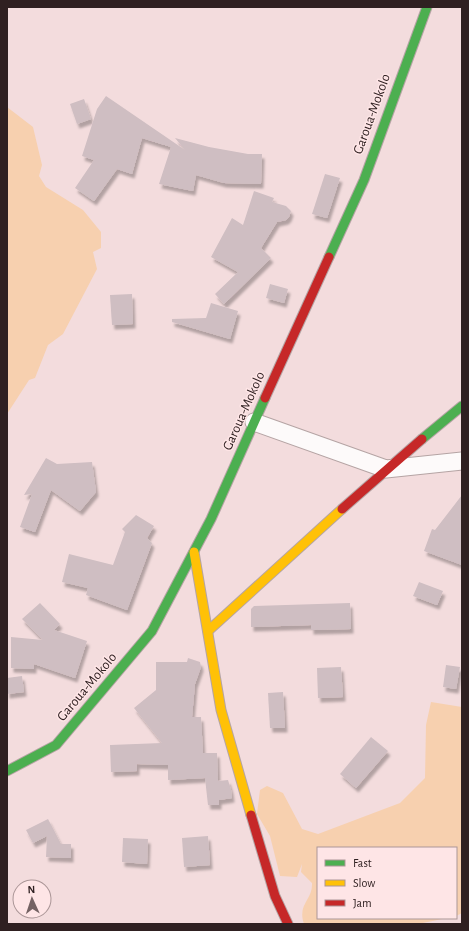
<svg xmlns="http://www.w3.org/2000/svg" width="469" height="931" font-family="'Alegreya Sans',sans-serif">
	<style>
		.green { fill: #f7d0af }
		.building { fill: #cfbec2; filter: url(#shadow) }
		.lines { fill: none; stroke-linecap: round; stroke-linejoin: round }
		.street-casing { stroke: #b5a4a4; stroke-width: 19 }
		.fast-casing { stroke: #b5a4a4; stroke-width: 11 }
		.slow-casing { stroke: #b5a4a4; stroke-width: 11 }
		.jam-casing { stroke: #b5a4a4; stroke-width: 11 }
		.street { stroke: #fdfafa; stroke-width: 17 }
		.fast { stroke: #4caf50; stroke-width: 9 }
		.slow { stroke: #ffc107; stroke-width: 9 }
		.jam { stroke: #c62828; stroke-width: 9 }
		.labels { text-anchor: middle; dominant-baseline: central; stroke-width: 3; stroke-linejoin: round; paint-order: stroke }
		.street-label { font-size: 14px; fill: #2f2021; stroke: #fee5e6 }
	</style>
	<defs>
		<filter id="shadow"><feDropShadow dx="2.5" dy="4.5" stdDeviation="1" flood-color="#0004"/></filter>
	</defs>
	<rect width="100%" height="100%" fill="#f3dcdd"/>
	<!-- green -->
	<g class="green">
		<path d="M7,107L33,127L42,165L39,176L46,187L83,210L101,232V248L93,252L97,269L63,334L48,345L35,378L29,380L7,414Z"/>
		<path d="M431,702L462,707V913L456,916V848H318V918H447L418,924H304C297,904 313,900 312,883L301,872L302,864L297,877L280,876L270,836L257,814L260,790L267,786L283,793L302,829L318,834L400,803L425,778L426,725Z"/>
	</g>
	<!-- building -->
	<g class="building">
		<path d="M106,96L185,150L175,138L209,147L248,154H262L261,184L224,183L196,175L193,191L159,184L171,147L142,138L132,174L117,169L94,201L75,188L94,160L82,156L97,109Z"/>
		<path d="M84,99L91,119L77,124L70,104Z"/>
		<path d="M325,174L340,178L327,218L312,214Z"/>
		<path d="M254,191L274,198L272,202L286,206L291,211L289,217L286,220L277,222L261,248L271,258L224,304L215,294L238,272L211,257L232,218L243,225Z"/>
		<path d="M270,284L288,289L284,303L266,298Z"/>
		<path d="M132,294L133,324L112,325L110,295Z"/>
		<path d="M211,303L238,311L230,339L172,322V319L206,318Z"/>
		<path d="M46,458L57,464L92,462L96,492L80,511L51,490L35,532L20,527L32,494L24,495Z"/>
		<path d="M462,495V565L424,551L432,529L435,530Z"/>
		<path d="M136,515L154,526L147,538L152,543L127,610L86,595L88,588L62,582L69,554L113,565L125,532L122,529Z"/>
		<path d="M419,582L443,591L437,605L413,596Z"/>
		<path d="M40,603L60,624L54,630L87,641L75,678L34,664V669L11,668V637L43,640L22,619Z"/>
		<path d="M350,603L351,629L311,630V625L251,627V609L254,606Z"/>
		<path d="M188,658L200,662L201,667L195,684L192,717H201L203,753H217L218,781L228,780L231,790L232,798L219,800V805H208L205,778L168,780V765L137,764V771L111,772L110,745L162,743L134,708L156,690V662H187Z"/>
		<path d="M446,665L460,667L456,689L443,687Z"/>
		<path d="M341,667L343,697L318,698L317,668Z"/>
		<path d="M22,676L24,692L7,694V678Z"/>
		<path d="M283,692L285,728H270L268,693Z"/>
		<path d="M371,737L388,751L356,788L340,774Z"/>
		<path d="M48,819L61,844H71V858L46,857L47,836L33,843L26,830Z"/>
		<path d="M208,836L210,865L184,867L182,838Z"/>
		<path d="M123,838L148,839L147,864L122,862Z"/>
	</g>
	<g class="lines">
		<!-- street casing -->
		<g class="street-casing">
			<path id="street" d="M254,422L386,469L462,461"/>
		</g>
		<!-- fast casing -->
		<g class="fast-casing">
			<g id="fast">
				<path d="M329,257L364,180L427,7"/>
				<path d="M422,439L462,406"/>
				<path d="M7,771L56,745L152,631L211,519L265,398"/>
			</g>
		</g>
		<!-- slow casing -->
		<g class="slow-casing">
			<g id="slow">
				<path d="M194,552L221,710L251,815"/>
				<path d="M208,631L342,509"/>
			</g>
		</g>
		<!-- jam casing -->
		<g class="jam-casing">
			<g id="jam">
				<path d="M265,398L329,257"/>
				<path d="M342,509L422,439"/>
				<path d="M251,815L275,896L288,924"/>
			</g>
		</g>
		<!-- street -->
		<use href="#street" class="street"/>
		<!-- fast -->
		<use href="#fast" class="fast"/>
		<!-- slow -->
		<use href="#slow" class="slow"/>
		<!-- jam -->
		<use href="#jam" class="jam"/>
	</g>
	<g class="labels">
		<!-- street labels -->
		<g class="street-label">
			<text transform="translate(372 114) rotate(-70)">Garoua-Mokolo</text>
			<text transform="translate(244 411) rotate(-66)">Garoua-Mokolo</text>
			<text transform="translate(87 687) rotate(-50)">Garoua-Mokolo</text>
		</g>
	</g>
	<!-- border -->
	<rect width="469" height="931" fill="none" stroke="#2f2021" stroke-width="16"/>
	<!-- legend -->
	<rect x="317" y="847" width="140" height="72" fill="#fee5e6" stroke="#ab9697"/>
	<rect x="325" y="860" width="20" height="6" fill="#4caf50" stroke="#ab9697"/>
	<text x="353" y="867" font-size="12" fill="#2f2021">Fast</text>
	<rect x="325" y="880" width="20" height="6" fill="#ffc107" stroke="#ab9697"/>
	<text x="353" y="887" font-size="12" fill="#2f2021">Slow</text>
	<rect x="325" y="900" width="20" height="6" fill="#c62828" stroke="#ab9697"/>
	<text x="353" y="907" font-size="12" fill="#2f2021">Jam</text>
	<!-- north arrow -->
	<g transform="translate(32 899) rotate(357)"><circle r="19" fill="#fee5e6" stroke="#ab9697"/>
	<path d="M0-3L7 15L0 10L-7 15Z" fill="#746263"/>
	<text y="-6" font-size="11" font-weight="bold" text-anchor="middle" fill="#2f2021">N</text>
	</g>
</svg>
